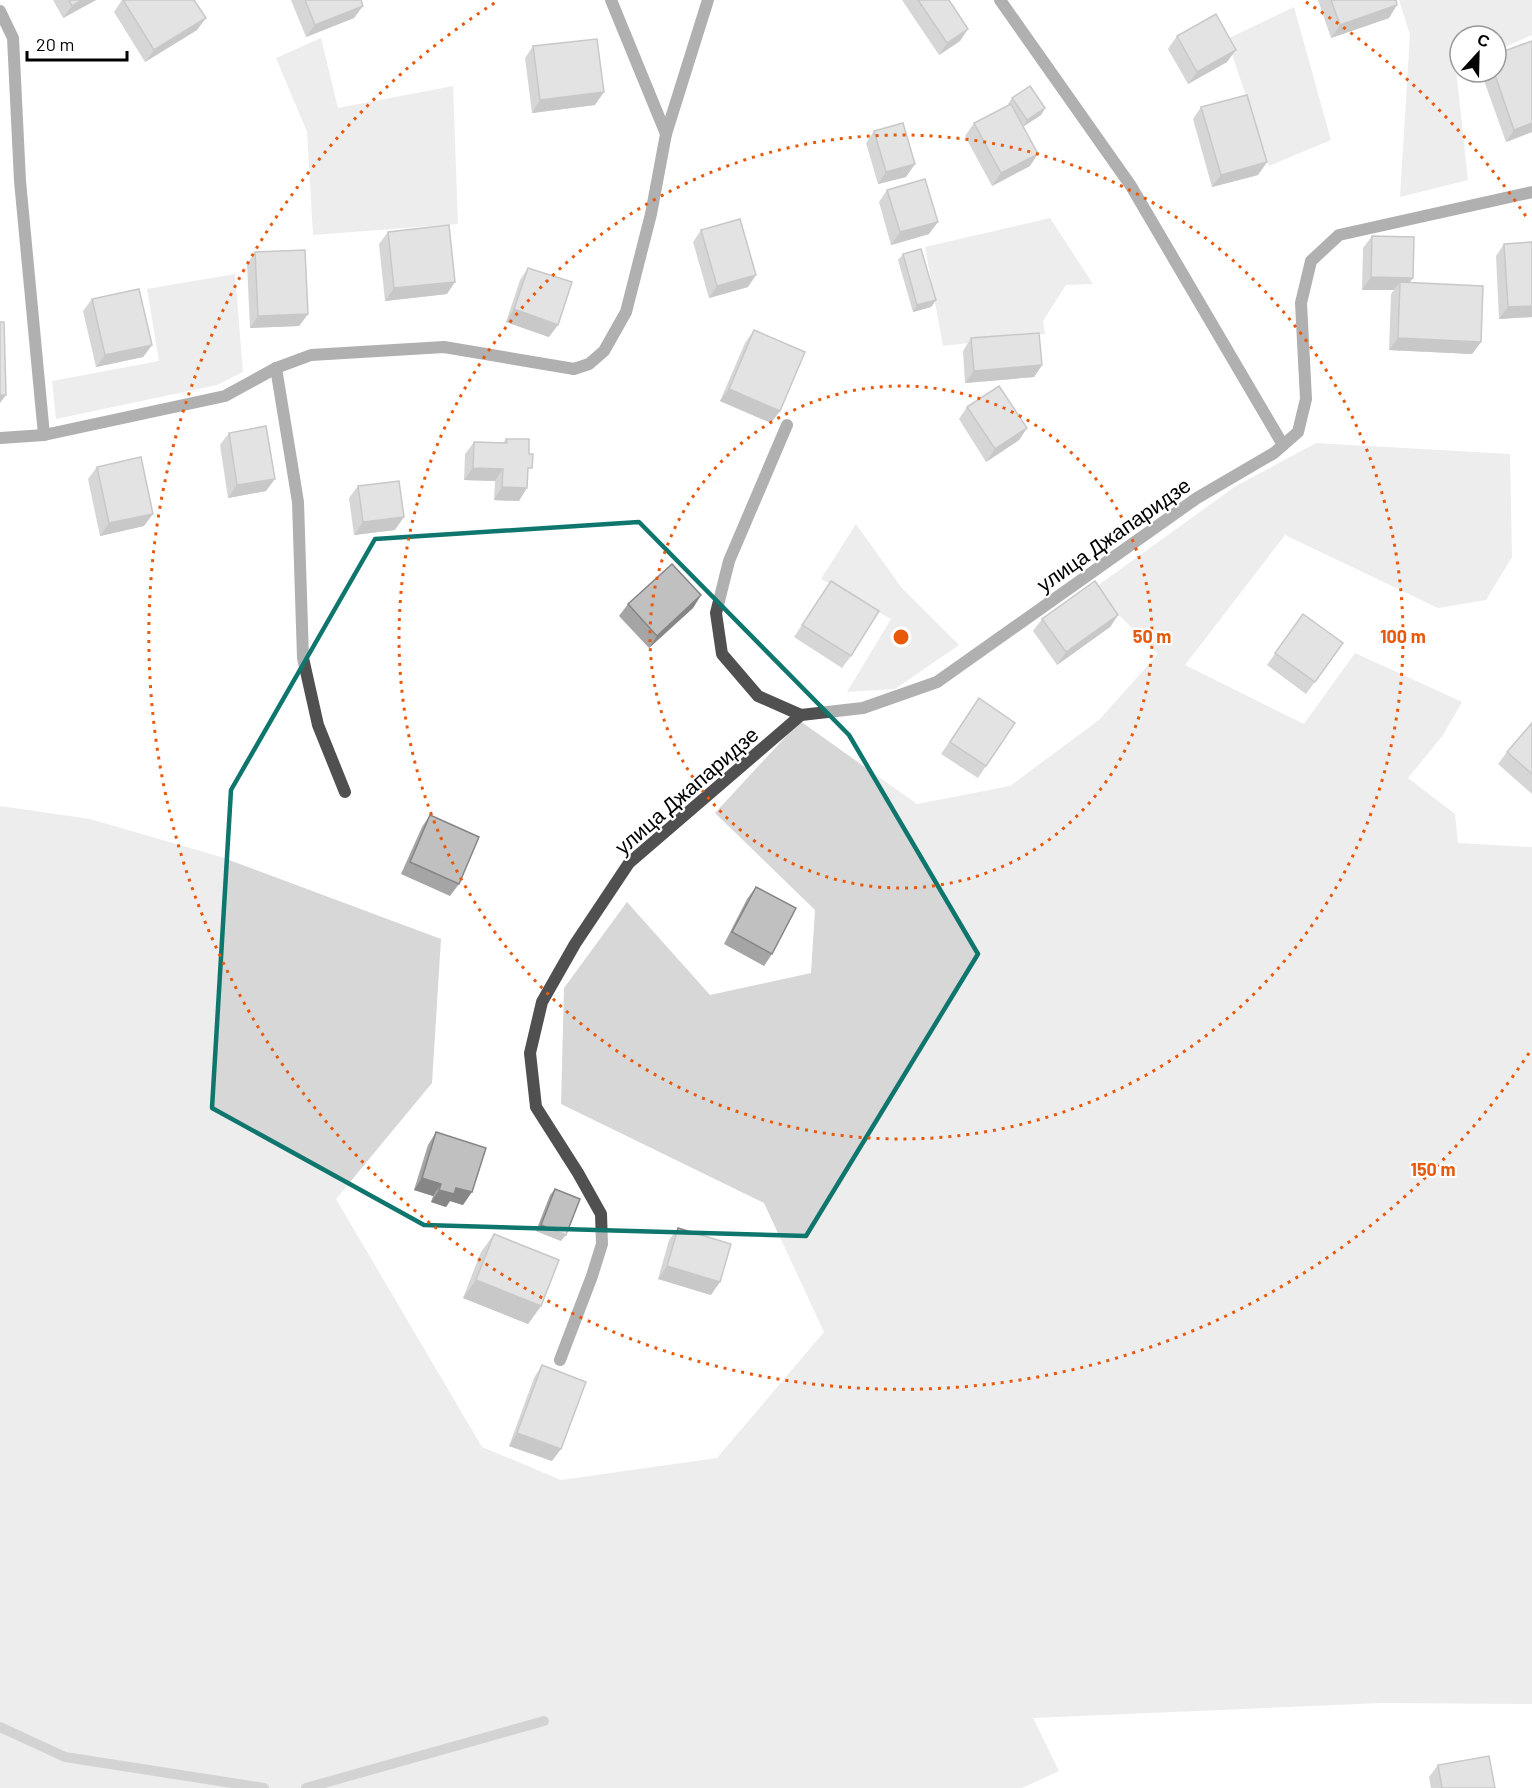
<svg xmlns="http://www.w3.org/2000/svg" width="1532" height="1788" font-family="Barlow,sans-serif">
	<style>
		.green { fill: #d7d7d7 }
		.lines { fill: none; stroke-linecap: round; stroke-linejoin: round }
		.stream { stroke: #9e9e9e; stroke-width: 10 }
		.service { stroke: #505050; stroke-width: 12 }
		.minor { stroke: #505050; stroke-width: 12 }
		.wall { fill: #a5a5a5 }
		.shaded-wall { fill: #868686 }
		.building { fill: #c0c0c0; stroke: #868686; stroke-width: 1.5 }
		.marked { fill: none; stroke: #0f766e; stroke-width: 4.5; stroke-linejoin: round }
		.ring { fill: none; stroke: #e8590c; stroke-width: 3; stroke-dasharray: 3 6 }
		.labels { text-anchor: middle; dominant-baseline: central; stroke-width: 4.5; stroke-linejoin: round; paint-order: stroke }
		.street-label { font-size: 21px; fill: #000; stroke: #fff }
		.centre { fill: #e8590c; stroke: #fff; stroke-width: 3 }
		.ring-label { font-size: 18px; text-anchor: middle; font-weight: bold; fill: #e8590c; stroke: #fff; stroke-width: 4.5; stroke-linejoin: round; paint-order: stroke }
	</style>
	<rect width="100%" height="100%" fill="#fff"/>
	<!-- green -->
	<g class="green">
		<path d="M1399,0H1532V35L1496,51V36H1460V67L1456,69L1468,180L1400,197L1410,35Z"/>
		<path d="M1294,7L1331,140L1269,166L1227,39Z"/>
		<path d="M321,38L338,108L453,86L458,224L313,235L307,132L276,58Z"/>
		<path d="M1050,218L1093,284L1066,285L1043,321L1045,334L943,346L925,247Z"/>
		<path d="M235,274L243,372L217,385L56,419L52,381L159,361L147,289Z"/>
		<path d="M1316,443L1510,454L1512,557L1486,600L1438,608L1285,535L1185,665L1304,724L1355,653L1462,702L1443,735L1408,778L1455,814L1458,843L1532,847V1704L1382,1703L1033,1718L1059,1771L1022,1788H0V806L90,819L221,857L441,939L432,1083L336,1199L482,1447L561,1480L717,1458L824,1332L764,1203L561,1104L564,988L627,902L710,995L811,973L815,910L715,813L800,721L917,804L1010,786L1099,720L1158,654L1093,589L1236,486Z"/>
		<path d="M856,524L901,587L959,645L895,689L847,692L891,619L821,579Z"/>
	</g>
	<g class="lines">
		<!-- stream -->
		<g class="stream">
			<path d="M0,1727L65,1757L264,1788"/>
			<path d="M306,1788L544,1721"/>
		</g>
		<!-- service -->
		<g class="service">
			<path d="M666,134L708,0"/>
			<path d="M276,368L298,502L303,658L318,725L345,792"/>
			<path d="M0,438L44,435"/>
		</g>
		<!-- minor -->
		<g class="minor">
			<path d="M1000,0L1131,186L1283,445"/>
			<path d="M0,11L13,38L20,181L44,435L225,396L276,368L311,355L444,347L574,369L589,364L604,351L626,312L651,214L666,134L611,0"/>
			<path d="M787,425L729,561L716,613L722,654L758,696L801,715L863,708L937,682L1197,498L1274,453L1298,432L1306,399L1301,303L1311,261L1339,235L1532,192"/>
			<path d="M560,1360L592,1276L602,1244L601,1214L578,1173L536,1107L530,1053L542,1002L575,944L629,863L801,715"/>
		</g>
	</g>
	<!-- wall -->
	<g class="wall">
		<path d="M53,0H96L63,18Z"/>
		<path d="M122,0H194L197,30L145,62L114,12Z"/>
		<path d="M291,0H361L354,18L306,37Z"/>
		<path d="M902,0H949L960,41L939,55Z"/>
		<path d="M1318,0H1396L1389,18L1331,38Z"/>
		<path d="M1177,36L1227,62L1188,84L1168,49Z"/>
		<path d="M1532,41V132L1506,142L1481,72H1496Z"/>
		<path d="M533,46L595,105L532,113L525,58Z"/>
		<path d="M1012,98L1045,108L1041,115L1023,126L1030,166L992,186L965,136L974,123L1009,105L1008,104Z"/>
		<path d="M1201,107L1267,162L1258,175L1212,187L1193,119Z"/>
		<path d="M874,131L906,177L878,184L866,143Z"/>
		<path d="M887,190L929,234L891,245L879,202Z"/>
		<path d="M701,230L748,287L709,298L693,242Z"/>
		<path d="M388,232L447,294L385,301L379,244Z"/>
		<path d="M1372,236L1410,283L1481,342L1472,354L1389,350L1391,294L1394,290H1362L1363,248Z"/>
		<path d="M1504,244L1532,317L1499,319L1496,256Z"/>
		<path d="M255,252L308,314L299,326L250,328L247,264Z"/>
		<path d="M903,254L936,300L931,307L913,312L898,260Z"/>
		<path d="M528,268L549,337L506,322L520,280Z"/>
		<path d="M92,299L152,345L143,357L96,367L83,311Z"/>
		<path d="M754,330L771,423L720,401L745,343Z"/>
		<path d="M971,338L1042,365L1034,377L965,383L963,351Z"/>
		<path d="M967,407L1027,428L1019,440L986,462L959,419Z"/>
		<path d="M229,433L266,491L228,498L220,445Z"/>
		<path d="M506,439L528,474L519,501L494,500L495,481L464,480L465,454L474,442L503,443Z"/>
		<path d="M97,467L144,526L100,536L88,479Z"/>
		<path d="M358,486L395,530L354,535L349,498Z"/>
		<path d="M831,581L851,656L842,668L794,637Z"/>
		<path d="M701,595L693,608L649,648L619,616L628,604Z"/>
		<path d="M1303,614L1343,643L1306,694L1267,665Z"/>
		<path d="M1118,615L1110,627L1057,665L1033,631L1042,619Z"/>
		<path d="M979,698L1015,723L978,778L941,754Z"/>
		<path d="M1532,723V794L1498,764L1507,752Z"/>
		<path d="M430,815L459,884L450,896L401,874L422,827Z"/>
		<path d="M756,887L772,954L764,966L724,944L747,899Z"/>
		<path d="M436,1132L463,1205L450,1201L446,1207L431,1202L433,1196L414,1190L428,1145Z"/>
		<path d="M555,1189L561,1241L536,1231L550,1195Z"/>
		<path d="M678,1228L711,1295L658,1279L669,1240Z"/>
		<path d="M494,1234L541,1306L528,1324L463,1298L481,1252Z"/>
		<path d="M542,1365L552,1461L509,1446L534,1378Z"/>
		<path d="M1438,1765L1495,1788H1431L1429,1777Z"/>
	</g>
	<!-- shaded-wall -->
	<g class="shaded-wall">
		<path d="M82,0H96L63,18L72,6Z"/>
		<path d="M1397,5L1389,18L1331,38L1340,25Z"/>
		<path d="M363,6L354,18L306,37L315,25Z"/>
		<path d="M206,18L197,30L145,62L154,50Z"/>
		<path d="M968,29L960,41L939,55L947,43Z"/>
		<path d="M1236,50L1227,62L1188,84L1197,72Z"/>
		<path d="M604,92L595,105L532,113L540,100Z"/>
		<path d="M1045,108L1041,115L1023,127L1027,120Z"/>
		<path d="M1532,123V132L1506,142L1514,130Z"/>
		<path d="M1038,154L1030,166L992,186L1001,173Z"/>
		<path d="M1267,162L1258,175L1212,187L1221,175Z"/>
		<path d="M915,164L906,177L878,184L886,172Z"/>
		<path d="M938,222L929,234L891,245L900,232Z"/>
		<path d="M756,275L748,287L709,298L717,286Z"/>
		<path d="M1371,277L1413,278L1404,290L1400,282L1394,290H1362Z"/>
		<path d="M455,282L447,294L385,301L394,288Z"/>
		<path d="M936,300L931,307L913,312L917,305Z"/>
		<path d="M1532,306V317L1499,319L1508,307Z"/>
		<path d="M514,309L558,325L549,337L506,322Z"/>
		<path d="M308,314L299,326L250,328L258,316Z"/>
		<path d="M1398,338L1481,342L1472,354L1389,350Z"/>
		<path d="M152,345L143,357L96,367L105,355Z"/>
		<path d="M1042,365L1034,377L965,383L974,371Z"/>
		<path d="M729,389L780,411L771,423L720,401Z"/>
		<path d="M0,395H6L0,403Z"/>
		<path d="M1027,428L1019,440L986,462L995,449Z"/>
		<path d="M473,468L503,469L495,481L464,480Z"/>
		<path d="M275,479L266,491L228,498L237,485Z"/>
		<path d="M502,487L527,488L519,501L494,500Z"/>
		<path d="M153,514L144,526L100,536L109,523Z"/>
		<path d="M404,517L395,530L354,535L363,522Z"/>
		<path d="M701,595L693,608L649,648L657,636Z"/>
		<path d="M1118,615L1110,627L1057,665L1066,652Z"/>
		<path d="M422,1178L441,1184L433,1196L414,1190Z"/>
		<path d="M456,1188L472,1192L463,1205L450,1201L446,1207L431,1202L439,1190Z"/>
		<path d="M541,1225L566,1235L561,1241L536,1231Z"/>
		<path d="M667,1266L720,1282L711,1295L658,1279Z"/>
		<path d="M476,1280L541,1306L528,1324L463,1298Z"/>
		<path d="M517,1433L561,1449L552,1461L509,1446Z"/>
	</g>
	<!-- building -->
	<g class="building">
		<path d="M69,0H82L72,6Z"/>
		<path d="M123,0H194L206,18L154,50Z"/>
		<path d="M305,0H361L363,6L315,25Z"/>
		<path d="M918,0H949L968,29L947,43Z"/>
		<path d="M1331,0H1396L1397,5L1340,25Z"/>
		<path d="M1216,14L1236,50L1197,72L1177,36Z"/>
		<path d="M597,39L604,92L540,100L533,46Z"/>
		<path d="M1532,41V123L1514,130L1494,72H1496V54Z"/>
		<path d="M1030,86L1045,108L1027,120L1012,98Z"/>
		<path d="M1247,95L1267,162L1221,175L1201,107Z"/>
		<path d="M1011,104L1038,154L1001,173L974,123Z"/>
		<path d="M903,123L915,164L886,172L874,131Z"/>
		<path d="M925,179L938,222L900,232L887,190Z"/>
		<path d="M740,219L756,275L717,286L701,230Z"/>
		<path d="M449,225L455,282L394,288L388,232Z"/>
		<path d="M1372,236L1414,237L1413,278L1371,277Z"/>
		<path d="M1532,242V306L1508,307L1504,244Z"/>
		<path d="M921,249L936,300L917,305L903,254Z"/>
		<path d="M305,250L308,314L258,316L255,252Z"/>
		<path d="M528,268L572,282L558,325L514,309Z"/>
		<path d="M1400,282L1483,286L1481,342L1398,338Z"/>
		<path d="M139,289L152,345L105,355L92,299Z"/>
		<path d="M0,322H4L6,395H0Z"/>
		<path d="M754,330L805,352L780,411L729,389Z"/>
		<path d="M1039,333L1042,365L974,371L971,338Z"/>
		<path d="M999,386L1027,428L995,449L967,407Z"/>
		<path d="M266,426L275,479L237,485L229,433Z"/>
		<path d="M506,439H529V454H533L532,468H528L527,488L502,487L503,469L473,468L474,442L507,443Z"/>
		<path d="M141,457L153,514L109,523L97,467Z"/>
		<path d="M399,481L404,517L363,522L358,486Z"/>
		<path d="M672,564L701,595L657,636L628,604Z"/>
		<path d="M831,581L879,611L851,656L802,625Z"/>
		<path d="M1095,581L1118,615L1066,652L1042,619Z"/>
		<path d="M1303,614L1343,643L1315,682L1275,653Z"/>
		<path d="M979,698L1015,723L986,766L950,742Z"/>
		<path d="M1532,723V774L1507,752Z"/>
		<path d="M430,815L479,837L459,884L410,862Z"/>
		<path d="M756,887L796,908L772,954L732,932Z"/>
		<path d="M436,1132L486,1148L472,1192L456,1188L454,1194L439,1190L441,1184L422,1178Z"/>
		<path d="M555,1189L580,1199L566,1235L541,1225Z"/>
		<path d="M678,1228L731,1244L720,1282L667,1266Z"/>
		<path d="M494,1234L559,1260L541,1306L476,1280Z"/>
		<path d="M542,1365L586,1382L561,1449L517,1433Z"/>
		<path d="M1489,1756L1495,1788H1442L1438,1765Z"/>
	</g>
	<!-- marked area -->
	<path d="M0 0H1532V1788H0ZM639,522L849,735L978,954L806,1236L424,1225L212,1108L231,790L375,539Z" fill="#fff" fill-opacity=".55" fill-rule="evenodd"/>
	<path class="marked" d="M639,522L849,735L978,954L806,1236L424,1225L212,1108L231,790L375,539Z"/>
	<!-- distance rings -->
	<g class="ring">
		<circle cx="901" cy="637" r="251"/>
		<circle cx="901" cy="637" r="502"/>
		<path d="M1529 1053A753 753 0 1 1 496 2M1306 2A753 753 0 0 1 1529 221"/>
	</g>
	<g class="labels">
		<!-- street labels -->
		<g class="street-label">
			<text transform="translate(1113 534) rotate(-35)">улица Джапаридзе</text>
			<text transform="translate(686 790) rotate(-41)">улица Джапаридзе</text>
		</g>
	</g>
	<circle cx="901" cy="637" r="9" class="centre"/>
	<g class="ring-label">
		<text x="1152" y="643">50 m</text>
		<text x="1403" y="643">100 m</text>
		<text x="1433" y="1176">150 m</text>
	</g>
	<!-- north arrow -->
	<g transform="translate(1478 54) rotate(22)"><circle r="28" fill="#ffffff" stroke="#999999" stroke-width="1.5"/>
	<path d="M0-4.5L10 22L0 15L-10 22Z" fill="#000000"/>
	<text y="-9" font-size="16" font-weight="bold" text-anchor="middle" fill="#000000">С</text>
	</g>
	<!-- scale -->
	<path d="M27 51v9h100v-9" fill="none" stroke="#000000" stroke-width="3"/>
	<text x="36" y="51" font-size="18" fill="#000000" stroke="#ffffff" stroke-width="4.5" paint-order="stroke">20 m</text>
</svg>
